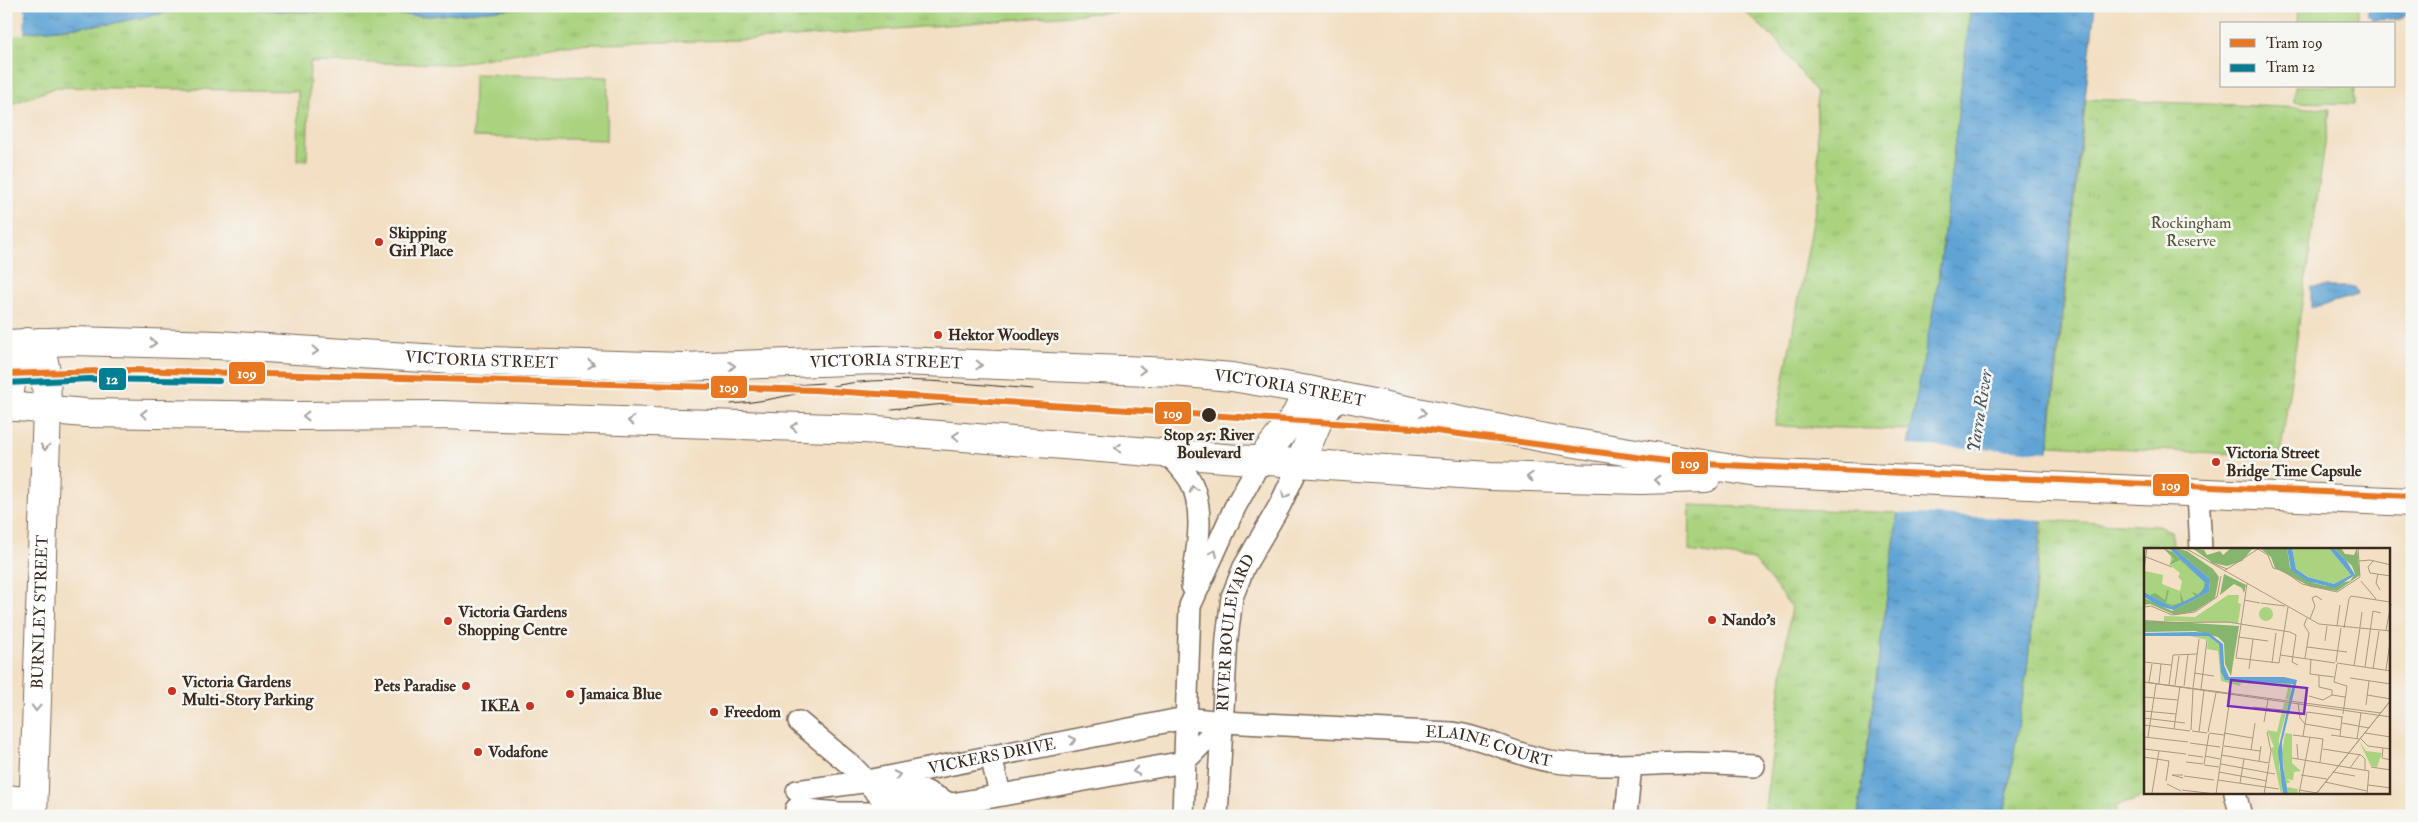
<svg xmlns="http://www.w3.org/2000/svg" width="2418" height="822" font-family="'IM FELL Double Pica',serif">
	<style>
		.grass { fill: url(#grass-tufts); stroke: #727e4e }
		.pitch { fill: #a9d37f; stroke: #727e4e }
		.water { fill: url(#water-ripples); stroke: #4e677a }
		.pier { fill: #f3dfc3 }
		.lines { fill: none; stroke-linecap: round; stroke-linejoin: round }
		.street-casing { stroke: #7b6958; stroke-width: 24 }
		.secondary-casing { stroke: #7b6958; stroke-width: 30 }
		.primary-casing { stroke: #7b6958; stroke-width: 30 }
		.street { stroke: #fff; stroke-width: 21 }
		.secondary { stroke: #fff; stroke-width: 28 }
		.primary { stroke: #fff; stroke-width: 28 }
		.tram { stroke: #3b2a1e; stroke-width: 1 }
		.tram-1-casing { stroke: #f6f6f2; stroke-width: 10 }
		.tram-2-casing { stroke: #f6f6f2; stroke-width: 10 }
		.tram-1 { stroke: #e87722; stroke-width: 6 }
		.tram-2 { stroke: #007e92; stroke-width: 6 }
		.oneway { stroke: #a79f9a }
		.poi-dot { fill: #c8321e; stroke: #f6f6f2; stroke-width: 2 }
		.stop-dot { fill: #3b2a1e; stroke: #f6f6f2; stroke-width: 2 }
		.labels { text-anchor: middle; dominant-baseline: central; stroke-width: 5; stroke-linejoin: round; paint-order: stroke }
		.park-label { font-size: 16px; fill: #565436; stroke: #f6f6f2 }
		.poi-label { font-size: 16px; font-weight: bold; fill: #3b2a1e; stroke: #f6f6f2; text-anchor: start }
		.street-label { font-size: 16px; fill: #3b2a1e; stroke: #f6f6f2 }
		.stop-label { font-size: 16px; font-weight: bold; fill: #3b2a1e; stroke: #f6f6f2 }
		.water-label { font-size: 18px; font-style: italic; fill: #48555e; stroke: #f6f6f2 }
		.inset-road { fill: none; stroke: #a99781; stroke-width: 1 }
		.view { fill: #7b2cbf; fill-opacity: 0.15; stroke: #7b2cbf; stroke-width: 2.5 }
		.inset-edge { fill: none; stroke: #3b2a1e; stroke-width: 2.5 }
		.line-badge { stroke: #f6f6f2; stroke-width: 2 }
		.badge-label { font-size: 14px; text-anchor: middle; font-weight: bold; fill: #fff }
	</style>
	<defs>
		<pattern id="grass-tufts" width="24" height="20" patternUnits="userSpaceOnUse" patternTransform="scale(1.25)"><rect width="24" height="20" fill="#a9d37f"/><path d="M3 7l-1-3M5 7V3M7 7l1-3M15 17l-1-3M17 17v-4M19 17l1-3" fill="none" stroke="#92b56d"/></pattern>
		<pattern id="water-ripples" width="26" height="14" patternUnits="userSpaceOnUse" patternTransform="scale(1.25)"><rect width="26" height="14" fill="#61a4d5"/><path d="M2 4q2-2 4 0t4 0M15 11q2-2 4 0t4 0" fill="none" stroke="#5186ac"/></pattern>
	</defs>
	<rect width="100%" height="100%" fill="#f6f6f2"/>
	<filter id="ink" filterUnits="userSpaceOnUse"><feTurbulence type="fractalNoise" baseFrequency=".02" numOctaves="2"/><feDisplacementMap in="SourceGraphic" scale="10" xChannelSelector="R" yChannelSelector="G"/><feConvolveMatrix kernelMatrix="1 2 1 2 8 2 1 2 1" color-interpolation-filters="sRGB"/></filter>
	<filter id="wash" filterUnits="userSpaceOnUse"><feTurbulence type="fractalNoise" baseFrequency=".0096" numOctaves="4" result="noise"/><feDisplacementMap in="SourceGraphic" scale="20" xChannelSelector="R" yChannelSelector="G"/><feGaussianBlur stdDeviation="1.12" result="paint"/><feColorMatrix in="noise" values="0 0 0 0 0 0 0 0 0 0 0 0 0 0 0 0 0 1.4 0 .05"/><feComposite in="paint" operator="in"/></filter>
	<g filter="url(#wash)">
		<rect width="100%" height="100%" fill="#f3dfc3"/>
		<!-- grass -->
		<g class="grass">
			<path d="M199,6L431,16L540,6H1185L769,39L562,45L456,64L310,62L307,160L297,161L298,91L57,87L6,106V34L109,24Z"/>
			<path d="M1739,6H1971L1938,283L1911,430L1775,426L1819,190L1816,93L1779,43Z"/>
			<path d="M2086,99L2330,109L2280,456L2049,445Z"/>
			<path d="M1690,505L1898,513L1858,816H1764L1791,606L1754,560L1689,551Z"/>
			<path d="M2043,520L2157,526L2171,531L2174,549L2146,550V793H2156L2116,806L2117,816H2004L2027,670Z"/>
		</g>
		<!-- pitch -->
		<g class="pitch">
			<path d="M2298,6H2358V24H2297Z"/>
			<path d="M474,74L608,77L607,140L473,137Z"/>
			<path d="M2295,86H2355L2354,104L2294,102Z"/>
		</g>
		<!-- water -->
		<g class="water">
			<path d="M6,6H199L109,24L6,34Z"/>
			<path d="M215,6H540L431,16L280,11Z"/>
			<path d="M1971,6H2095L2055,378L2027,670L2004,816H1858L1898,513L1913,415L1938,283Z"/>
			<path d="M2368,6H2408V14L2401,19L2373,20L2368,15Z"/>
			<path d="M2311,287H2355L2358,295L2311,308Z"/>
		</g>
		<!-- pier -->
		<g class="pier">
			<path d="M13,6H25L24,34L13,36Z"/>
			<path d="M1906,445L2051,452L2045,520L1895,513Z"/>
		</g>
	</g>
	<g filter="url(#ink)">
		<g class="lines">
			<!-- street casing -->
			<g class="street-casing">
				<g id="street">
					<path d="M1166,452C1175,461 1185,471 1191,482C1206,513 1196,554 1192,586"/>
					<path d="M2198,493L2201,550"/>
					<path d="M799,722L853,767L880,796L925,791L950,804"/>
					<path d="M991,756L1000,794"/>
					<path id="s1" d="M797,791L862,782L1185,718L1223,722L1451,733C1485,737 1515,755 1549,761C1595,768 1640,764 1686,763C1709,763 1731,765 1754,766"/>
					<path d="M2235,793L2241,816"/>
					<path d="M796,809L838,813H903L1184,762L1223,722"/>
					<path d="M1183,816L1190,606L1235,507L1261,460"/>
					<path id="s2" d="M1217,816L1227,638L1232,597L1244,567L1280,505L1300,463"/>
					<path d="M1626,816L1631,765"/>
				</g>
			</g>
			<!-- secondary casing -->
			<g class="secondary-casing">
				<g id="secondary">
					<path d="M6,799L33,802"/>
					<path id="s3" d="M33,816L47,410"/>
				</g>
			</g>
			<!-- primary casing -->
			<g class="primary-casing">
				<g id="primary">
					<path d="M40,342L46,372L47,410"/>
					<path id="s4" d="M6,344L73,341L218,345L455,360L683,367L876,360L1173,372L1232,377L1308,390L1545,438L1757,473L2412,502"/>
					<path d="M6,406L85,413L295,416L440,415L864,429L1237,459L1490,476L1641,480L1706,478"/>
					<path d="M7,406L13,374L27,342"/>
					<path d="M1261,460L1296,415L1308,390"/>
					<path d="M1300,463L1318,421L1336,395"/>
				</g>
			</g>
			<!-- street -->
			<use href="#street" class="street"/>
			<!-- secondary -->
			<use href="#secondary" class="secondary"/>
			<!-- primary -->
			<use href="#primary" class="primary"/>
			<!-- tram -->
			<g class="tram">
				<path d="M751,388L823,383"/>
				<path d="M731,404C778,402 823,384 870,381C923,378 979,385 1033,389"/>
				<path d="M891,409L990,400"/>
			</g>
			<!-- tram-1 casing -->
			<g class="tram-1-casing">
				<path id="tram-1" d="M6,374L132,370L815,390L1413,428L1682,463L2412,496"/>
			</g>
			<!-- tram-2 casing -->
			<g class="tram-2-casing">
				<path id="tram-2" d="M6,383L89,379L219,381"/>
			</g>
			<!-- tram-1 -->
			<use href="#tram-1" class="tram-1"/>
			<!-- tram-2 -->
			<use href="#tram-2" class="tram-2"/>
		</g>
		<!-- one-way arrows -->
		<defs><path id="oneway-chevron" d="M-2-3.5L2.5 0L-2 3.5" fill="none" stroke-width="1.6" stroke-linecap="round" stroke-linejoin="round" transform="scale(1.25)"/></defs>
		<g class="oneway">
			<use href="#oneway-chevron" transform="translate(153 343) rotate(2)"/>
			<use href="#oneway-chevron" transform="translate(315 351) rotate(4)"/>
			<use href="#oneway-chevron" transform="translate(591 364) rotate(2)"/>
			<use href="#oneway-chevron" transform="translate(979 365) rotate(3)"/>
			<use href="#oneway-chevron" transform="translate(732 366) rotate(-3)"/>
			<use href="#oneway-chevron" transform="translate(1142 370) rotate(2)"/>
			<use href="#oneway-chevron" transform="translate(1423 413) rotate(12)"/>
			<use href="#oneway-chevron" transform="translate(144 414) rotate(-179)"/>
			<use href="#oneway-chevron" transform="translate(306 416) rotate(179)"/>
			<use href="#oneway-chevron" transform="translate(631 421) rotate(-178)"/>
			<use href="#oneway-chevron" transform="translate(794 427) rotate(-178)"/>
			<use href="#oneway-chevron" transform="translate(956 436) rotate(-176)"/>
			<use href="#oneway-chevron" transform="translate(45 447) rotate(92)"/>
			<use href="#oneway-chevron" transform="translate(1118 448) rotate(-176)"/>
			<use href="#oneway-chevron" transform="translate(1530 477) rotate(-178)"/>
			<use href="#oneway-chevron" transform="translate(1657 480) rotate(180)"/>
			<use href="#oneway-chevron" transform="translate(1193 489) rotate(-110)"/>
			<use href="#oneway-chevron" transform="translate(1285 495) rotate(115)"/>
			<use href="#oneway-chevron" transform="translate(1214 553) rotate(-65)"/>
			<use href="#oneway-chevron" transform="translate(36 708) rotate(92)"/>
			<use href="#oneway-chevron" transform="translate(1073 740) rotate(-11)"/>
			<use href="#oneway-chevron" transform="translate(1136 771) rotate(170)"/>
			<use href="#oneway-chevron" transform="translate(897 775) rotate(-12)"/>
		</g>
	</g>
	<!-- markers -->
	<g class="poi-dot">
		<circle cx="379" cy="242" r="5"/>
		<circle cx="938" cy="335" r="5"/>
		<circle cx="2216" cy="462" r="5"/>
		<circle cx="1712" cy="620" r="5"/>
		<circle cx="448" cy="621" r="5"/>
		<circle cx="466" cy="686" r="5"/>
		<circle cx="172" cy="691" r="5"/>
		<circle cx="570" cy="694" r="5"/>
		<circle cx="530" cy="706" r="5"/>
		<circle cx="714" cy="712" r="5"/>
		<circle cx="478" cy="752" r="5"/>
	</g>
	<circle class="stop-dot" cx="1209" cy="415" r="8"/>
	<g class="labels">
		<!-- park labels -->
		<g class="park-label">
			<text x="2191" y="223">Rockingham<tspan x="2191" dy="18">Reserve</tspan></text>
		</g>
		<!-- poi labels -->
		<g class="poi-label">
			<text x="389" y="233">Skipping<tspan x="389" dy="18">Girl Place</tspan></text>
			<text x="948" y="335">Hektor Woodleys</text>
			<text x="2226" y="453">Victoria Street<tspan x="2226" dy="18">Bridge Time Capsule</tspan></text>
			<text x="458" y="612">Victoria Gardens<tspan x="458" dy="18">Shopping Centre</tspan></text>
			<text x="1722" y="620">Nando's</text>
			<text x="182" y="682">Victoria Gardens<tspan x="182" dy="18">Multi-Story Parking</tspan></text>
			<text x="456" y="686" text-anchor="end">Pets Paradise</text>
			<text x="580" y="694">Jamaica Blue</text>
			<text x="520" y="706" text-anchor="end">IKEA</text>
			<text x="724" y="712">Freedom</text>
			<text x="488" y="752">Vodafone</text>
		</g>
		<!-- street labels -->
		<g class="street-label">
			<text stroke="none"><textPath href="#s4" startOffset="476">VICTORIA STREET</textPath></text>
			<text stroke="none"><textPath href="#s4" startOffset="881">VICTORIA STREET</textPath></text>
			<text stroke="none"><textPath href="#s4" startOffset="1286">VICTORIA STREET</textPath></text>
			<text stroke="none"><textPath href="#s3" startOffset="204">BURNLEY STREET</textPath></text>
			<text stroke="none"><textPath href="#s2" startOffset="185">RIVER BOULEVARD</textPath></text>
			<text stroke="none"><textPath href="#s1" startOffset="701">ELAINE COURT</textPath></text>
			<text stroke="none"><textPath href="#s1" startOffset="198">VICKERS DRIVE</textPath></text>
		</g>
		<!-- stop labels -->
		<g class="stop-label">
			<text x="1209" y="435">Stop 25: River<tspan x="1209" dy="18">Boulevard</tspan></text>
		</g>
		<!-- water labels -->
		<g class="water-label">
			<text transform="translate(1980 411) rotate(-81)">Yarra River</text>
		</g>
	</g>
	<!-- overview -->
	<g transform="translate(2144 548)">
		<rect width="246" height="246" fill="#f3dfc3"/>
		<path d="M148,0H185L207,27L190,36L165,29L152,21ZM27,8L34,9L62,36L61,42L40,56L28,59L0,44L1,23L19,27L18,36L36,43L38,33L34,29L36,25L26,17ZM84,47H95L94,55L97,56L94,75L20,73V68L51,69ZM46,88H64L75,96L79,129L100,134H148L146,152L141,151L144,141L141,137L97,135L96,138L77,133L74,103L63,101L64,92ZM145,154L135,191V218L139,239L137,246L127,200L130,199L123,182L133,184L140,155ZM141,185L148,186V215L157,223L150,224L149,232L142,231L147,234L143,235V239L154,241L153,246H144L140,225L138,206ZM215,193L222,203L238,205L233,219L227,218Z" fill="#a9d37f"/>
		<path d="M19,0L29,4L62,36L60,44L40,56L28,59L6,47L11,45L21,52L23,42H25L22,55L28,57L37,55L36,44L40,54L51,48L48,44L54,46L60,41V34L36,12L25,17L30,11ZM30,0L43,3L69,21L75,29L71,50L51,63L31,67L6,56L0,57V50L28,63L65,44L66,31ZM48,0L60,2L63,7L76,3L79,7L87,0H109L98,13L83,18L69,15ZM116,0H143L146,20L170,35L182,38L206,33L211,26L208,18L191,1L197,0L201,6L210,7L213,0L216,27L193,43L167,39L131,20L127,9ZM80,26L102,37L100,45L98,40L90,36L76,47ZM1,72L95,78L87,128L81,116L80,95L74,89L51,83L0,84Z" fill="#86b56e"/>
		<path d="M115 66a7 7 0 1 1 14 0a7 7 0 1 1-14 0Z" fill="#a9d37f"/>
		<path d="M25,0H30L66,31L65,44L30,62L15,58L0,49V44L28,59L56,46L62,36ZM143,0H148L152,21L164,29L190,36L207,27L185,0H190L202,12L211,27L191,40L163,33L147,22ZM51,84L65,85L79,96L80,117L85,129H140L153,132L138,194L139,219L144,246H139L134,203L149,136L81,132L77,124L75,96L64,88H0V85Z" fill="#61a4d5"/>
		<path class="inset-road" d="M41,0L175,76L247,83M2,9L28,19M215,13L226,12L247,17M229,13L224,19L226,25L247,28M66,14L83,21M0,21L3,0M80,23L114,1L124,7L129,20L140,23L158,36L193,44L216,29L214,0M234,26L232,35L236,42M217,33L232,51M103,36L92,110L135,115L144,59M205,51L207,48L246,54M100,52L116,55M117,55L141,58M0,59L7,58L28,67L51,64L73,49L77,28M166,71L171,58L168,50L172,48L178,52M0,75L84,74L146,84L152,87L148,114L154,117M193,78L196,57M216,79L218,64M200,80L205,51M242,82L247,56M94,89L124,93M181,93L183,78M163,99L203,104M136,107L191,115M161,110L165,85L160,77L163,70M167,111L166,126L190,129M0,114L27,117M192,114L197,80M128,115L132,85M193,115L247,123M193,116L190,134L203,138L199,166M210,118L216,80M221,119L229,63L237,65M105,121L109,91M229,121L235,83M242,122L246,94M50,125L70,128M175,127V139L188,142V147L201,149M206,130L247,136M0,134L247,169M0,134L237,165M5,134L8,116M15,135L17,116M25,137L29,107L53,106M31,137L35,108M40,138L44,106M49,140L55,91M57,141L63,92M223,147L247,151M165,148L179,152L188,147M0,149L34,152M154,155L156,170L161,176M222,157L225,133M109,159L139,162M0,163L32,166M0,170L41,175M120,174L124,152M198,175L225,180M161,176L197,182M0,177L46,183M30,181L36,138M47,182L49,141M48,183L63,185M55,184L60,142M64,184L72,145M123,184L127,203L125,215M65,185L80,187M80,185L108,190M221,185L247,189M149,187L179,191L176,214M187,187L215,191M159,188L163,164L199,169M196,188L198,169M0,189L44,194M4,189L12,136M216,190L224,198L247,201M213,191L217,165M46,195L76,199M153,196L154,211M80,198L116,203M239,200L238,210L247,212M0,201L42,206M179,201L217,207L221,211V222M107,202L111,175M44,207L59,209M77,207L125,215M61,208L76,211M0,209L25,213L22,233M148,210L225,223L223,246M115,213L117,198M42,214L59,216M60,216L65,186M77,216L131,226M60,217L75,219M227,219L247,222M206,220L216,206M75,224L123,233M189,224L211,228M39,227H28L39,230M157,227L183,231M40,228L70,232M74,232L135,241M181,234L223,243M96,235L100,211M23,236L37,243M224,237L247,240M38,242L71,246M155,242L173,245M8,245L15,203M72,246L87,143M120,246L125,216M155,246L166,189M172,246L247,152M172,246L247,152"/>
		<path class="view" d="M87,132L163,140L160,166L84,158Z"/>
		<rect width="246" height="246" class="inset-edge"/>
	</g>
	<g class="line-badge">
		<rect x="228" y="361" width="38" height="24" rx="5" fill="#e87722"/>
		<rect x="98" y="367" width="29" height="24" rx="5" fill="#007e92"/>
		<rect x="710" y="375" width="38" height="24" rx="5" fill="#e87722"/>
		<rect x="1154" y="401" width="38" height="24" rx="5" fill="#e87722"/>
		<rect x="1671" y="451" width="38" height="24" rx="5" fill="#e87722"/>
		<rect x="2152" y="473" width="38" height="24" rx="5" fill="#e87722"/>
	</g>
	<g class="badge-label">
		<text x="247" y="378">109</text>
		<text x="112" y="384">12</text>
		<text x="729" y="392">109</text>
		<text x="1173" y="418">109</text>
		<text x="1690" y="468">109</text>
		<text x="2171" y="490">109</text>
	</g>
	<!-- margin -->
	<rect width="2418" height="822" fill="none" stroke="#f6f6f2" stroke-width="25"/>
	<!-- legend -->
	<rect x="2220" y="22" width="175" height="65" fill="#f6f6f2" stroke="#aba49d"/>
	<rect x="2230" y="39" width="25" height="8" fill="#e87722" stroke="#aba49d"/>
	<text x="2266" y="48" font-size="15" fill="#3b2a1e">Tram 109</text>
	<rect x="2230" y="64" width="25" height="8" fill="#007e92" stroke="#aba49d"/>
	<text x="2266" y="72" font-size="15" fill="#3b2a1e">Tram 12</text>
</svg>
